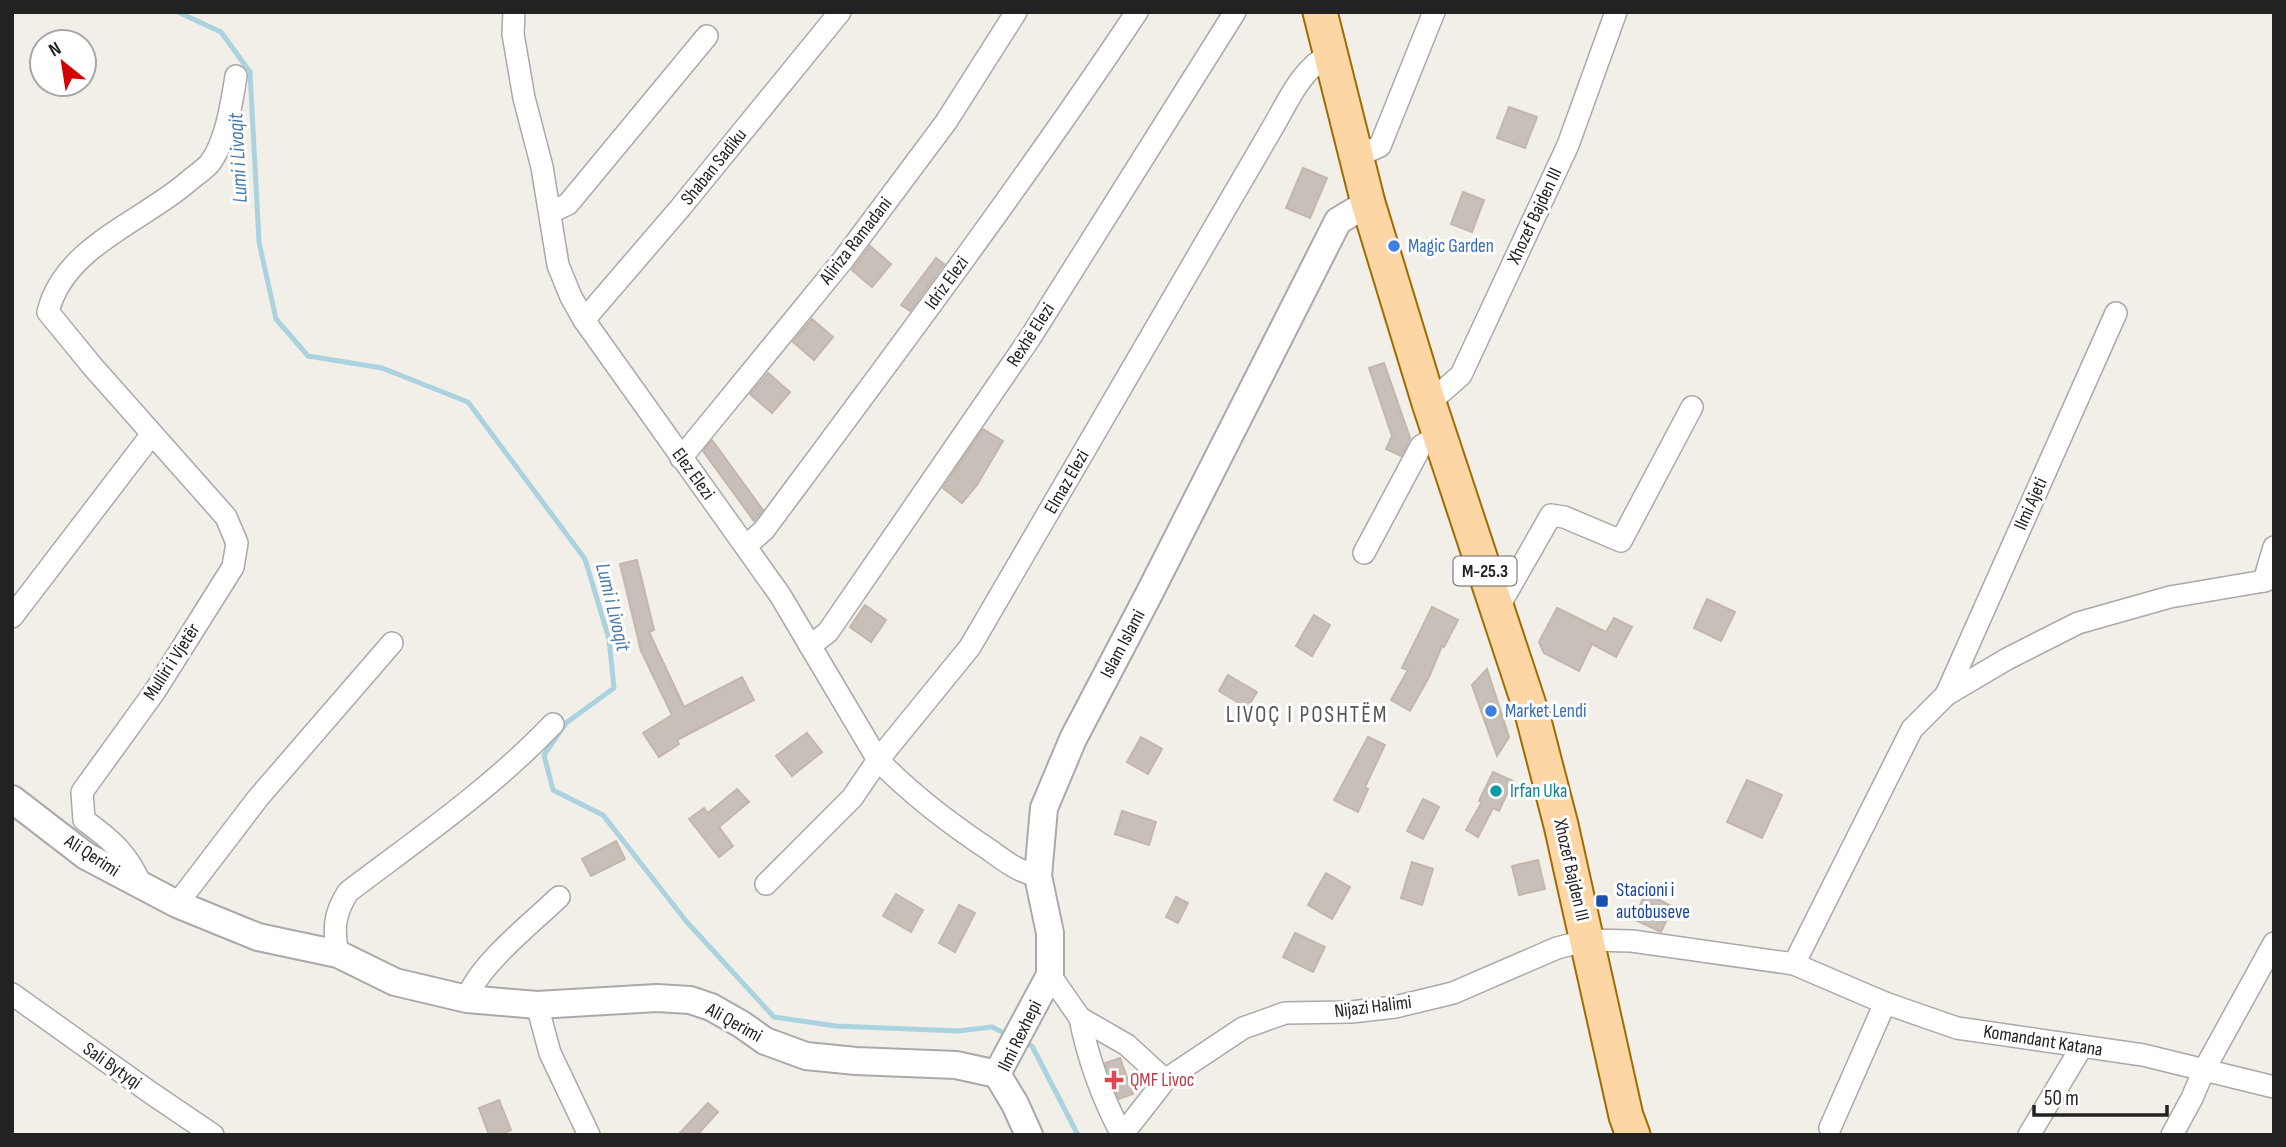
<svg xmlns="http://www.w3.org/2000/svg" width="2286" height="1147" font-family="'Sofia Sans Condensed',sans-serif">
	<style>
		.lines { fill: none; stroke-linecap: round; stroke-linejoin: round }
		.stream { stroke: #aad3df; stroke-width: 5 }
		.building { fill: #c7bfb8; stroke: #c4b6ab; stroke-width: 2 }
		.minor-casing { stroke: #a9a9a9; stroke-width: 24 }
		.tertiary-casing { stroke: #a9a9a9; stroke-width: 30 }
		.primary-casing { stroke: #a06b00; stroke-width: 37 }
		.minor { stroke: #fff; stroke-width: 21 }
		.tertiary { stroke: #fff; stroke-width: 26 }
		.primary { stroke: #fcd6a4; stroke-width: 33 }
		.shop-dot { fill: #3f7fe0; stroke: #fff; stroke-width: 2.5 }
		.culture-dot { fill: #0f9aa8; stroke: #fff; stroke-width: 2.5 }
		.transit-dot { fill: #1a4fb4; stroke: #fff; stroke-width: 2.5 }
		.health-dot { fill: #e0444e; stroke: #fff; stroke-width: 2.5 }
		.labels { text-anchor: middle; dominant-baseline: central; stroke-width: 6; stroke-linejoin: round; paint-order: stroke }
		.shield { fill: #fff; stroke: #646464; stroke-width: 2 }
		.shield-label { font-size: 18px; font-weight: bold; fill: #222 }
		.street-label { font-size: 19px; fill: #222; stroke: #fff }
		.shop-label { font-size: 19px; fill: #366cbe; stroke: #fff; text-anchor: start }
		.culture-label { font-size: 19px; fill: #0d838f; stroke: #fff; text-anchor: start }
		.transit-label { font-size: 19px; fill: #164399; stroke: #fff; text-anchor: start }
		.health-label { font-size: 19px; fill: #be3a42; stroke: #fff; text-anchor: start }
		.water-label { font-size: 21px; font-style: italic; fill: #4a7aab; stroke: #fff }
		.quarter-label { font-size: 23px; letter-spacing: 2px; fill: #555; stroke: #fff }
	</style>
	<rect width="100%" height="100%" fill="#f2efe9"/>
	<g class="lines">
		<!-- stream -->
		<g class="stream">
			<path d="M178,12L221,32L250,72L259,242L276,319L308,356L382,368L468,402L585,559L609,639L614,688L566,723L544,755L553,790L603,815L686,921L774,1017L836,1026L958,1031L992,1027L1008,1035"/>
			<path d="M1023,1042L1032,1046L1078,1135"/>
		</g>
	</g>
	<!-- building -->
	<g class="building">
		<path d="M1509,107L1537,117L1525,148L1497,138Z"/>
		<path d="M1303,168L1327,178L1310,218L1286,208Z"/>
		<path d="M1463,192L1484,200L1472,232L1451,224Z"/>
		<path d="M870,246L891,264L872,287L852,270Z"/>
		<path d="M936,258L944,264L910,311L901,305Z"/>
		<path d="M812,319L833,337L814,360L793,342Z"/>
		<path d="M1384,363L1410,438L1401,456L1386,449L1392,436L1369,368Z"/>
		<path d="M768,373L790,392L772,413L750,394Z"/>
		<path d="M983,429L1003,441L977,485L962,503L943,488Z"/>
		<path d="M712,440L763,510L754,521L703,451Z"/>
		<path d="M637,560L654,630L649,632L684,707L742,677L754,700L677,740L679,744L659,757L643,733L672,715L641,651L620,564Z"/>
		<path d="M1707,599L1735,612L1721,641L1694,628Z"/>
		<path d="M865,605L886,620L871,642L850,627Z"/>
		<path d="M1432,607L1458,620L1444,647L1442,646L1429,677L1410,711L1391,700L1408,670L1402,668Z"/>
		<path d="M1557,608L1606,632L1614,618L1632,627L1616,657L1592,644L1579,671L1544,653L1539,642Z"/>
		<path d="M1314,615L1330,625L1312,656L1296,646Z"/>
		<path d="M1487,669L1509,737L1497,756L1472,685Z"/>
		<path d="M1228,675L1257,692L1247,708L1219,691Z"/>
		<path d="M807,733L822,752L792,776L776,756Z"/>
		<path d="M1141,737L1162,749L1148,774L1127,762Z"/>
		<path d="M1368,737L1385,745L1365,787L1368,789L1358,812L1334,800Z"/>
		<path d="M1493,772L1513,781L1499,811L1493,808L1478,837L1466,830L1482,802L1479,801Z"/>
		<path d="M1747,780L1782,795L1762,838L1727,822Z"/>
		<path d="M737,789L749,802L719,827L733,846L719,857L689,819L704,808L708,813Z"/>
		<path d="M1423,799L1439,807L1423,839L1407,831Z"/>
		<path d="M1122,811L1156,822L1149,845L1115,834Z"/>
		<path d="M616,841L625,859L591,876L582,859Z"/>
		<path d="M1538,860L1545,889L1519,895L1512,866Z"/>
		<path d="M1412,862L1433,869L1422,905L1401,898Z"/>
		<path d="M1326,873L1350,887L1332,919L1308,905Z"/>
		<path d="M1646,893L1673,907L1661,932L1633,919Z"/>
		<path d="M896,894L923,910L911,932L883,916Z"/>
		<path d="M1176,897L1188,903L1178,923L1166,917Z"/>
		<path d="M959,905L975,913L955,952L939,943Z"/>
		<path d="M1295,933L1325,947L1313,972L1283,957Z"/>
		<path d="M1120,1058L1133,1094L1119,1099L1105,1063Z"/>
		<path d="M499,1100L511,1130L499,1135H489L479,1108Z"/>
		<path d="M708,1103L718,1112L697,1135H678Z"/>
	</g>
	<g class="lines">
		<!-- minor casing -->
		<g class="minor-casing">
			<g id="minor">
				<path d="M514,12L513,34L524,98L542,167L558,265L571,297L584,320L780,595L878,760C912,795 950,824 991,851C1006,862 1019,872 1038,876"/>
				<path d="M1356,157L1380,146L1434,12"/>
				<path d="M551,212L568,204L707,36"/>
				<path d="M584,320L681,207L840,12"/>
				<path d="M1429,403L1461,375L1568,145L1616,12"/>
				<path d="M681,458L843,260L946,122L1016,12"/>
				<path d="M746,546L764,530C891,359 1019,189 1137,12"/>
				<path d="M1364,553L1421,446L1439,435"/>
				<path d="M2264,581L2274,547"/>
				<path d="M1498,608L1551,515L1564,517L1621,541L1692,407"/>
				<path d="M12,617L152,434"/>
				<path d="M810,646L828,632L1030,338L1235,12"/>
				<path d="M1946,695L2116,313"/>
				<path d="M766,884L852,798L878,760L970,647L1270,132C1286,106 1301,67 1330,55"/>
				<path d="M142,887C129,855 112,840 84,820L82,792L155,691L233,567L237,543L226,517L93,367L48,312C64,246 144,221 190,180C196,175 205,169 210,163C226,142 232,101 236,76"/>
				<path d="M177,904L258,798L392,643"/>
				<path d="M338,954C333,929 334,914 348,892C418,839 492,788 553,724"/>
				<path d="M1794,964L1912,729L1946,695L2007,659L2078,623L2170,597L2264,581L2274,577"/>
				<path d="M1050,975L1080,1018L1127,1045L1165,1080"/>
				<path d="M12,994L151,1093L213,1135"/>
				<path d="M467,999C477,966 533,922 559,897"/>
				<path d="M537,1005L550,1053L589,1135"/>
				<path d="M1080,1018C1088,1059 1102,1097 1121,1133"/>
				<path d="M1830,1128L1885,1003"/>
				<path d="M1122,1135L1165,1080L1243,1028L1285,1013L1351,1012L1395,1007L1453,993L1557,948L1588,940L1632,941L1794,964L1885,1003L1957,1028L2143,1055L2274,1087"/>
				<path d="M2029,1135L2081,1048"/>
				<path d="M2172,1135L2192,1098L2204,1070L2274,943"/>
			</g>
		</g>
		<!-- tertiary casing -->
		<g class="tertiary-casing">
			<g id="tertiary">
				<path d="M12,799L86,856L177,904L258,937L338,954L395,982L467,999L537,1005L657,998L690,1000L711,1007L741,1024L765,1041L806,1056L856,1061L956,1065L997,1074"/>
				<path d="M997,1074L1050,975V933L1038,876L1044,808L1073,739L1149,594L1338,221L1368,203"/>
				<path d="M997,1074L1015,1104L1029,1135"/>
			</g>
		</g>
		<!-- primary casing -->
		<g class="primary-casing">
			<path id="primary" d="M1320,12L1368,203L1429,403L1533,717L1561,825L1626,1116L1633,1135"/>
		</g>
		<!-- minor -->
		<use href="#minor" class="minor"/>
		<!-- tertiary -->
		<use href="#tertiary" class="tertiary"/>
		<!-- primary -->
		<use href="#primary" class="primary"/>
	</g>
	<!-- markers -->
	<g class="shop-dot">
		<circle cx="1394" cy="246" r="7"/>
		<circle cx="1491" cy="711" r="7"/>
	</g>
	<circle class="culture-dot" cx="1496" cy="791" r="7"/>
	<rect class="transit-dot" x="1595" y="894" width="14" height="14" rx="3.5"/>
	<path class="health-dot" d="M1110.5 1069.5h7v7h7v7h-7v7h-7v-7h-7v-7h7z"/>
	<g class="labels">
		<!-- shield labels -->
		<rect class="shield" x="1453.5" y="556.5" width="63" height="29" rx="5"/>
		<g class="shield-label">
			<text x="1485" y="571">M-25.3</text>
		</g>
		<!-- street labels -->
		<g class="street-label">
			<text transform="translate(714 167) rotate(-51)">Shaban Sadiku</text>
			<text transform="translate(1535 216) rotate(-65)">Xhozef Bajden III</text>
			<text transform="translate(856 241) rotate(-52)">Aliriza Ramadani</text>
			<text transform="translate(947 283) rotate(-54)">Idriz Elezi</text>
			<text transform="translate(1031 335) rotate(-57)">Rexhë Elezi</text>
			<text transform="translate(693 474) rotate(54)">Elez Elezi</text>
			<text transform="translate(1067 482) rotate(-60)">Elmaz Elezi</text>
			<text transform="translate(2031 504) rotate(-66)">Ilmi Ajeti</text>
			<text transform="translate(1123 644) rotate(-62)">Islam Islami</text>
			<text transform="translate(172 662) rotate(-57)">Mulliri i Vjetër</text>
			<text transform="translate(92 856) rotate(33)">Ali Qerimi</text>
			<text transform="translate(1571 870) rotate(77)">Xhozef Bajden III</text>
			<text transform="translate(1373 1007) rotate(-7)">Nijazi Halimi</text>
			<text transform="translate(734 1023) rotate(29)">Ali Qerimi</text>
			<text transform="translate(1020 1036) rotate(-64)">Ilmi Rexhepi</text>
			<text transform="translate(2043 1041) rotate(9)">Komandant Katana</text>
			<text transform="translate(112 1066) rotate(35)">Sali Bytyqi</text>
		</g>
		<!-- shop labels -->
		<g class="shop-label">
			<text x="1408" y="246">Magic Garden</text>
			<text x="1505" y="711">Market Lendi</text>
		</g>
		<!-- culture labels -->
		<g class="culture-label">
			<text x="1510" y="791">Irfan Uka</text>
		</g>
		<!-- transit labels -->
		<g class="transit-label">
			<text x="1616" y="890">Stacioni i<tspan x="1616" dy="22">autobuseve</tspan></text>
		</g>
		<!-- health labels -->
		<g class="health-label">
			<text x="1130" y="1080">QMF Livoc</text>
		</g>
		<!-- water labels -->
		<g class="water-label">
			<text transform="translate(238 158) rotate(-93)">Lumi i Livoqit</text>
			<text transform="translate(613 607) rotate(76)">Lumi i Livoqit</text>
		</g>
		<!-- quarter labels -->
		<g class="quarter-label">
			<text x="1307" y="715">LIVOÇ I POSHTËM</text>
		</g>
	</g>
	<!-- border -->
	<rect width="2286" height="1147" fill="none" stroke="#222222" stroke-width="28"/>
	<!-- north arrow -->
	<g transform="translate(63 63) rotate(330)"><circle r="33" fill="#ffffff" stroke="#a7a7a7" stroke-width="2"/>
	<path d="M0-5L12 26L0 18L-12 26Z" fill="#d40000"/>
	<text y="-10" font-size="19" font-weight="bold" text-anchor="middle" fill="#222222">N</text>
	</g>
	<!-- scale -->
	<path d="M2034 1105v10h133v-10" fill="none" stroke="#222222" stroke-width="3.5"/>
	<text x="2044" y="1105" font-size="21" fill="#222222" stroke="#ffffff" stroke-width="5" paint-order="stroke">50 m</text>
</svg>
